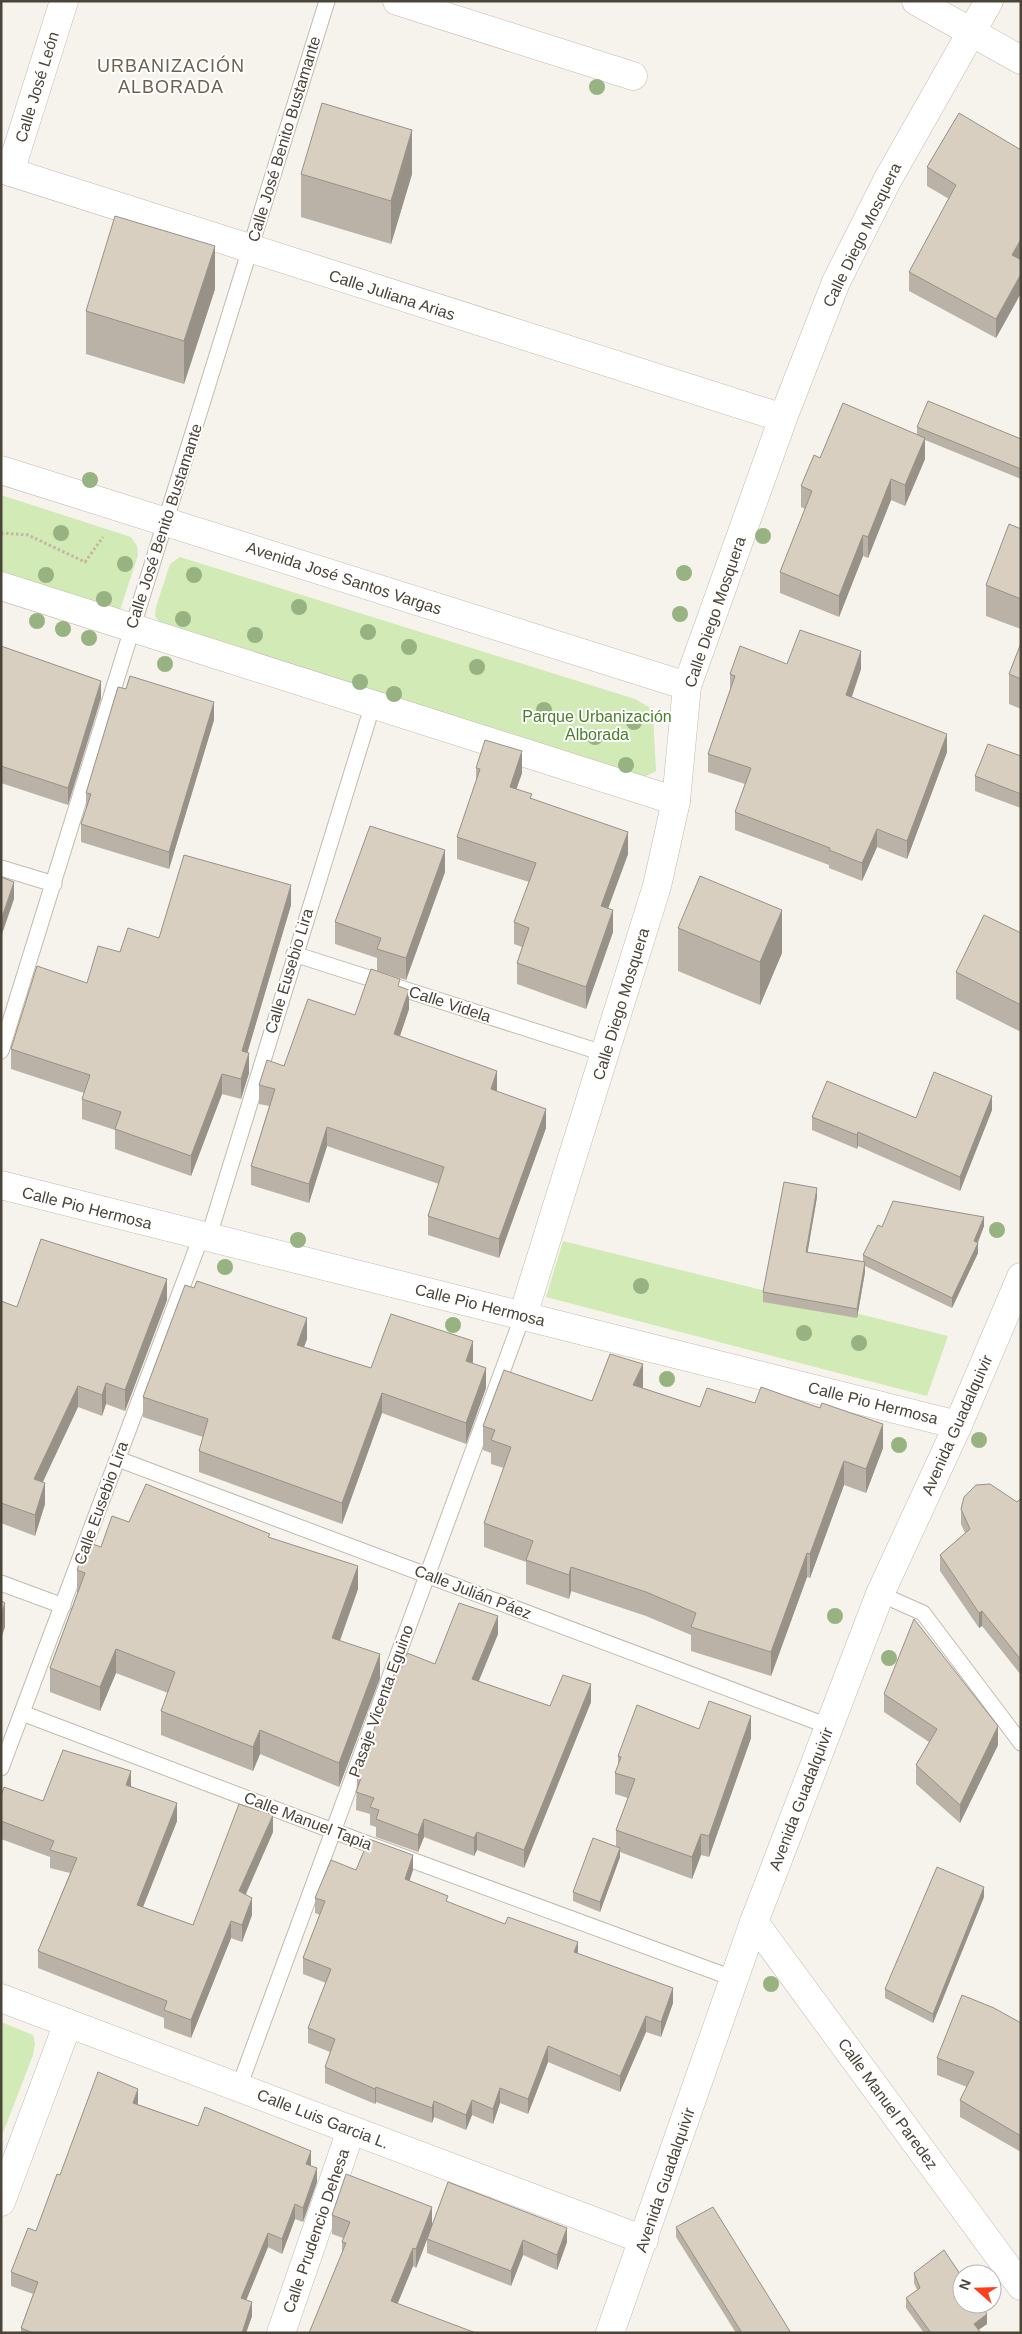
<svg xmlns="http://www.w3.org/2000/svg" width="1022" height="2334" font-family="Helvetica,sans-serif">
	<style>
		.green { fill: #d2eab5 }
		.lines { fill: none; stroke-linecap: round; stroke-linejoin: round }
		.service-casing { stroke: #c2bbae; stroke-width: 17 }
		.minor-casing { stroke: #c2bbae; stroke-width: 29 }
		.path { stroke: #c4b79f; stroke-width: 3; stroke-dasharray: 2.5 2.5; stroke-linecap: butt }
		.service { stroke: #fff; stroke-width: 15 }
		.minor { stroke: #fff; stroke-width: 28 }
		.tree { fill: #97b381 }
		.wall { fill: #bab2a6 }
		.shaded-wall { fill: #979187 }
		.building { fill: #d8cfc1; stroke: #979187 }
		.labels { text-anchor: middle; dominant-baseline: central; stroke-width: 4; stroke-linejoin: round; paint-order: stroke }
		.street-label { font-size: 16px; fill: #4b4439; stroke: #fff }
		.park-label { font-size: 16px; fill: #4a7f2a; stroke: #fff }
		.neighbourhood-label { font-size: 18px; letter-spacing: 1px; fill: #6e6250; stroke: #fff }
	</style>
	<rect width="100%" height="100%" fill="#f6f3ec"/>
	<!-- green -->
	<g class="green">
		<path d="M1,495L131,537L137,546L138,555L119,613L100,609L1,572Z"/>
		<path d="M180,557L635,699L649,707L653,715L656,771L642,778L160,623L155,616L156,607L170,564Z"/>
		<path d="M563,1241L948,1336L927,1396L546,1297Z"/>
		<path d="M1,2022L33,2035L35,2043L33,2055L1,2138Z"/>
	</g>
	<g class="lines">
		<!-- service casing -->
		<g class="service-casing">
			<g id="service">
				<path d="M1,868L54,884"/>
				<path d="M294,954L606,1054"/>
				<path d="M1,1051L327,1"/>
				<path d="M208,1239L373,704"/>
				<path d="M118,1459L828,1726"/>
				<path d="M1,1583L63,1606"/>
				<path d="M880,1594L923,1613L1021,1743"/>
				<path d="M22,1713L333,1831L735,1979"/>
				<path d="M1,1768L201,1237"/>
				<path d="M239,2087L523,1315"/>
			</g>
		</g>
		<!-- minor casing -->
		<g class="minor-casing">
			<g id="minor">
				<path d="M397,1L633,76"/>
				<path d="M916,1L1021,60"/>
				<path d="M1,169L783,418"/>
				<path d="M10,172L64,1"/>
				<path d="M1,470L687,686"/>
				<path d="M1,586L676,801"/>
				<path d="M1,1185L958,1425"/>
				<path d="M523,1315L657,886L676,801L687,686L783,418L836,282L888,179L989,1"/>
				<path d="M754,1922L1021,2286"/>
				<path d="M1,1998L644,2240"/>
				<path d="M1,2202L68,2023"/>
				<path d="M281,2333L351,2130"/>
				<path d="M610,2333L754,1922L880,1594L958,1425L1021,1277"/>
			</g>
		</g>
		<!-- path -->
		<path class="path" d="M1,533L28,535L85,562L103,537"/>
		<!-- service -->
		<use href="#service" class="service"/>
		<!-- minor -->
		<use href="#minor" class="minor"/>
	</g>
	<!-- trees -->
	<g class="tree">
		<circle cx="597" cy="87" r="8"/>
		<circle cx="90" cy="480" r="8"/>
		<circle cx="61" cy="533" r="8"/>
		<circle cx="763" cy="536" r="8"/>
		<circle cx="125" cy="564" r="8"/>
		<circle cx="684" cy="573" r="8"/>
		<circle cx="46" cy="575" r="8"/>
		<circle cx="194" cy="575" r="8"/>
		<circle cx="104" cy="599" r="8"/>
		<circle cx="299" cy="607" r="8"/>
		<circle cx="680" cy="614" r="8"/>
		<circle cx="183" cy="619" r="8"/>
		<circle cx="37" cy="621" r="8"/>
		<circle cx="63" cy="629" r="8"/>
		<circle cx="368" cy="632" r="8"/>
		<circle cx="255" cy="635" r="8"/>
		<circle cx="89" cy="638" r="8"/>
		<circle cx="409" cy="647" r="8"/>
		<circle cx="165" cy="664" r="8"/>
		<circle cx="477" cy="667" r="8"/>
		<circle cx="360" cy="682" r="8"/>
		<circle cx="394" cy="694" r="8"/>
		<circle cx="544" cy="710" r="8"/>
		<circle cx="634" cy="722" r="8"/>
		<circle cx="595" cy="737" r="8"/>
		<circle cx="626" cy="765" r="8"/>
		<circle cx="997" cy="1230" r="8"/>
		<circle cx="298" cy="1240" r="8"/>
		<circle cx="225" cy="1267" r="8"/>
		<circle cx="641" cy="1286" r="8"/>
		<circle cx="453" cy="1325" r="8"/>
		<circle cx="804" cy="1333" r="8"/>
		<circle cx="859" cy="1343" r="8"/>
		<circle cx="667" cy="1379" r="8"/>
		<circle cx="979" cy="1440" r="8"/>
		<circle cx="899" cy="1445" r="8"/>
		<circle cx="835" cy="1616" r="8"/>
		<circle cx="889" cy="1658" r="8"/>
		<circle cx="771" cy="1984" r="8"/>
	</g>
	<!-- wall -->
	<g class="wall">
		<path d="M959,113L1021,260V293L996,338L909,291V272L949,199L927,186V167Z"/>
		<path d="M301,174H412L391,244L301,217Z"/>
		<path d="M215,289L184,384L86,354V311Z"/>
		<path d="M917,427L1021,439V479L925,440V459L905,506L891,500L868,558L863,556L839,617L780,593V572L805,509L801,507V486L820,458L917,435Z"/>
		<path d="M1021,529V629L986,616V585Z"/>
		<path d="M1021,643V709L1009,704V674Z"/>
		<path d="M1,646L101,698L68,805L1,783Z"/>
		<path d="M787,664L861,669L852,697L947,752L907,859L877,847L862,881L829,868V865L735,830V812L745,784L708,772V754L730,690V674Z"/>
		<path d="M214,720L169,869L81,842V824L86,810V793Z"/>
		<path d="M1021,756V808L975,791V776Z"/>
		<path d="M476,768L522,773L516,789L532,799L628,854L608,908L613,932L586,1009L517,984V963L522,947L514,944V922L529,882L457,859V837L476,781Z"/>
		<path d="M445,872L406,980L377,971V958L335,944V922Z"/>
		<path d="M291,905L247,1053L249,1073L241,1099L222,1094L191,1176L115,1149V1130L82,1119V1099L84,1093L11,1069V1049L87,983L120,952L159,938Z"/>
		<path d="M678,928L782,953L760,1005L678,971Z"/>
		<path d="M1021,933V1032L956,999V972Z"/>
		<path d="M400,986L409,1009L400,1036L497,1090V1091L546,1128L499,1258L428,1235V1216L439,1184L327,1146L309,1203L251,1185V1166L269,1106L259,1104V1085L284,1066L355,1015Z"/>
		<path d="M992,1110L960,1191L858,1146L857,1149L812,1130V1117L916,1118Z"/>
		<path d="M817,1197L807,1252L863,1262V1255L882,1227L984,1226L978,1243V1253L952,1308L865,1266V1272L857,1318L763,1302V1292Z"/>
		<path d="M167,1300L125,1411L106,1404L102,1416L78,1407L43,1482L45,1504L35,1536L1,1523V1301L17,1307Z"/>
		<path d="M307,1339L304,1347L371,1368L473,1361V1363L486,1388L466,1444L382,1413L342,1524L199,1472V1451L203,1437L143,1417V1397Z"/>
		<path d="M643,1388L700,1407L883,1448L866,1493L844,1485L810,1578L807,1577L771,1676L691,1651V1635L646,1616L571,1591L569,1599L526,1584V1562L484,1547V1523L504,1468L491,1464V1453L483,1450V1426L592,1401Z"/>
		<path d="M1021,1498V1675L982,1626L979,1628L940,1571V1555L965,1533L961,1524V1509L1017,1502Z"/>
		<path d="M129,1522L270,1538L358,1589L340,1641L380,1678L339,1787L260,1754L253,1771L161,1735V1711L168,1693L116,1673L100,1711L50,1692V1668L77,1594V1570L101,1547Z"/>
		<path d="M498,1634L479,1681L550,1706L591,1702L524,1868L477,1850L474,1856L424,1837L418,1852L376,1837V1827L370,1825V1814L356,1810L357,1776L402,1667L435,1664Z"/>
		<path d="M884,1694L998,1745L960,1823L916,1784V1765L929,1742L884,1712Z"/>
		<path d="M699,1729L751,1738L709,1857L701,1855L692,1879L620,1852V1857L600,1912L573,1901V1892L616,1846V1830L628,1798L615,1794V1773L618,1765V1756Z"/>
		<path d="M131,1786L177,1821L143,1907L193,1925L273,1832L246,1894L252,1915L242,1942L231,1938L191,2038L164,2028V2018L38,1968V1951L70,1873L50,1868V1857L1,1839V1796L43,1801Z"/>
		<path d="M356,1870H413L409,1881L448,1902L578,1954L673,2003L661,2037L646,2032L620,2092L548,2062L528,2114L500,2103L493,2124L472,2115L466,2130L434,2117L432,2123L376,2102L375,2104L325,2083V2067L330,2052L308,2043V2028L326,1983L303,1974V1958L320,1915L315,1913V1898Z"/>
		<path d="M984,1897L933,2023L885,1998V1989Z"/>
		<path d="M1021,2023V2152L960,2117V2100L967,2087L937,2075V2058Z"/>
		<path d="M138,2103L137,2104L198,2126L311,2166L317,2182L303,2222L295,2219L282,2254L268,2247L246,2300L252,2316L246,2333H21V2328L33,2294L11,2286V2272L36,2231L60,2175Z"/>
		<path d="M332,2215L432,2225L567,2242L557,2270L523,2255L511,2286L427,2253V2240L416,2268L413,2266L398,2303L309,2333L342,2254V2242L343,2238L332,2234Z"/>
		<path d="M676,2227L791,2333H736L676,2237Z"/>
		<path d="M914,2273L987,2324L978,2330L981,2333H924L906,2308V2298L917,2290L914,2283Z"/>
	</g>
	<!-- shaded-wall -->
	<g class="shaded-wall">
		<path d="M412,130V174L391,244V201Z"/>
		<path d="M1021,239V258L1012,274V255Z"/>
		<path d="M215,246V289L184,384V341Z"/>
		<path d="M1021,274V293L996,338V319Z"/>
		<path d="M925,438V459L905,506V485Z"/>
		<path d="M891,479V500L868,558V537Z"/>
		<path d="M863,535V556L839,617V596Z"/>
		<path d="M861,651V669L846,713V695Z"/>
		<path d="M101,681V698L68,805V788Z"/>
		<path d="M214,702V720L169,869V852Z"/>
		<path d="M947,734V752L907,859V841Z"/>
		<path d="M522,751V773L510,808V787Z"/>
		<path d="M877,829V847L862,881V863Z"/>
		<path d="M628,832V854L601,928V906Z"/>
		<path d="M445,850V872L406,980V958Z"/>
		<path d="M14,882V899L1,937V920Z"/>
		<path d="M291,885V905L242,1071V1051Z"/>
		<path d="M613,910V932L586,1009V987Z"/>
		<path d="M782,910V953L760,1005V962Z"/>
		<path d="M409,990V1009L394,1053V1034Z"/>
		<path d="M249,1053V1073L241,1099V1079Z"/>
		<path d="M497,1071V1090L491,1108V1089Z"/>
		<path d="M222,1074V1094L191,1176V1156Z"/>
		<path d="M992,1096V1110L960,1191V1177Z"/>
		<path d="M546,1109V1128L499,1258V1239Z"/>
		<path d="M327,1127V1146L309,1203V1184Z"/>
		<path d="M858,1132V1146L857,1149V1135Z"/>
		<path d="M817,1188V1197L806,1262V1252Z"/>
		<path d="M984,1217V1226L974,1251V1241Z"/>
		<path d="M978,1243V1253L952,1308V1298Z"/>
		<path d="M865,1262V1272L857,1318V1309Z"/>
		<path d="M167,1279V1300L125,1411V1390Z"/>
		<path d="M307,1318V1339L297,1365V1345Z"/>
		<path d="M473,1341V1361L466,1381V1361Z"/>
		<path d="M643,1364V1388L633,1385Z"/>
		<path d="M486,1368V1388L466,1444V1423Z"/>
		<path d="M106,1383V1404L102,1416V1395Z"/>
		<path d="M78,1386V1407L34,1500V1479Z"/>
		<path d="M382,1393V1413L342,1524V1503Z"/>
		<path d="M883,1424V1448L866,1493V1469Z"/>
		<path d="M844,1461V1485L810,1578V1554Z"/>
		<path d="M45,1483V1504L35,1536V1515Z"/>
		<path d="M807,1553V1577L771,1676V1652Z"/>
		<path d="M358,1566V1589L332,1662V1638Z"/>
		<path d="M571,1567V1591L569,1599V1575Z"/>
		<path d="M5,1603V1627L1,1639V1614Z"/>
		<path d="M982,1611V1626L979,1628V1613Z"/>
		<path d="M498,1616V1634L472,1697V1679Z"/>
		<path d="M116,1649V1673L100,1711V1687Z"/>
		<path d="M380,1654V1678L339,1787V1763Z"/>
		<path d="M591,1684V1702L524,1868V1850Z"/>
		<path d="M751,1716V1738L709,1857V1836Z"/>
		<path d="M998,1726V1745L960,1823V1805Z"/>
		<path d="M260,1730V1754L253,1771V1747Z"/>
		<path d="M131,1771V1789L126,1785Z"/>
		<path d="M177,1803V1821L137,1922V1905Z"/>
		<path d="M273,1815V1832L239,1909V1891Z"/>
		<path d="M424,1819V1837L418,1852V1835Z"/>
		<path d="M477,1832V1850L474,1856V1838Z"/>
		<path d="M701,1834V1855L692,1879V1857Z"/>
		<path d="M620,1848V1857L600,1912V1902Z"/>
		<path d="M413,1855V1870L405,1895V1879Z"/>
		<path d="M984,1887V1897L933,2023V2014Z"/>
		<path d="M252,1898V1915L242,1942V1925Z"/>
		<path d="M231,1921V1938L191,2038V2020Z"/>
		<path d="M578,1942V1958L574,1952Z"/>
		<path d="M673,1988V2003L661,2037V2022Z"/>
		<path d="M646,2016V2032L620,2092V2076Z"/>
		<path d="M548,2046V2062L528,2114V2099Z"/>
		<path d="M376,2087V2102L375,2104V2089Z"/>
		<path d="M500,2088V2103L493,2124V2109Z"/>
		<path d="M138,2089V2103L133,2117V2103Z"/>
		<path d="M472,2100V2115L466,2130V2115Z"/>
		<path d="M434,2101V2117L432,2123V2108Z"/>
		<path d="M311,2151V2165L306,2178V2164Z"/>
		<path d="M317,2168V2182L303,2222V2208Z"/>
		<path d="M295,2204V2219L282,2254V2239Z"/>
		<path d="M432,2207V2226L416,2268V2249Z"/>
		<path d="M567,2228V2242L557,2270V2255Z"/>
		<path d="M268,2233V2247L241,2313V2298Z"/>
		<path d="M523,2240V2255L511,2286V2271Z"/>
		<path d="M413,2248V2266L391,2319V2301Z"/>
		<path d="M252,2302V2316L246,2333H242Z"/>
		<path d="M987,2314V2324L974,2333V2324Z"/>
	</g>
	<!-- building -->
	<g class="building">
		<path d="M322,103L412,130L391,201L301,174Z"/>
		<path d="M959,113L1021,150V239L1012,255L1021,260V274L996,319L909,272L956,185L927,167Z"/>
		<path d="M115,216L215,246L184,341L86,311Z"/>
		<path d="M928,401L1021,439V469L917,427Z"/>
		<path d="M843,403L925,438L905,485L891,479L868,537L863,535L839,596L780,572L812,491L801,486L814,455L820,458Z"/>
		<path d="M1009,524L1021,529V599L986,585Z"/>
		<path d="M800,630L861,651L846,695L947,734L907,841L877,829L862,863L829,850L830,848L735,812L751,768L708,754L735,676L730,674L740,646L787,664Z"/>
		<path d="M1021,643V679L1009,674Z"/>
		<path d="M1,646L101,681L68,788L1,766Z"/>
		<path d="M130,676L214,702L169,852L81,824L91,794L86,793L118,687L126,689Z"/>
		<path d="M485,740L522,751L510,787L532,794L530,798L628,832L601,906L613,910L586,987L517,963L529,928L514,922L536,863L457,837L480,769L476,768Z"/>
		<path d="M988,744L1021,756V794L975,776Z"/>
		<path d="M370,826L445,850L406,958L377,949L381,938L335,922Z"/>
		<path d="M184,855L291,885L242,1051L249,1053L241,1079L222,1074L191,1156L115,1129L121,1112L82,1099L90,1075L11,1049L37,966L87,983L98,946L120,952L128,928L159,938Z"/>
		<path d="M700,876L782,910L760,962L678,928Z"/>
		<path d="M1,877L14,882L1,920Z"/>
		<path d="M984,915L1021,933V1005L956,972Z"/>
		<path d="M371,969L400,979L398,986L409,990L394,1034L497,1071L491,1089L546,1109L499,1239L428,1216L444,1167L327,1127L309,1184L251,1166L275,1089L259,1085L267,1060L284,1066L308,999L355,1015Z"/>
		<path d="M934,1072L992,1096L960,1177L858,1132L857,1135L812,1117L827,1081L916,1118Z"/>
		<path d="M784,1182L817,1188L806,1252L865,1262L857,1309L763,1292Z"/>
		<path d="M893,1201L984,1217L974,1241L978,1243L952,1298L863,1255L878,1225L882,1227Z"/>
		<path d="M41,1239L167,1279L125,1390L106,1383L102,1395L78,1386L34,1479L45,1483L35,1515L1,1503V1301L17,1307Z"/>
		<path d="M197,1281L307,1318L297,1345L371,1368L391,1314L473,1341L466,1361L486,1368L466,1423L382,1393L342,1503L199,1451L208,1419L143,1397L185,1285L194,1288Z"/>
		<path d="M610,1354L643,1364L633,1385L700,1407L707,1388L755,1403L761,1387L820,1408L822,1403L883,1424L866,1469L844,1461L810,1554L807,1553L771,1652L691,1627L696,1613L646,1592L571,1567L569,1575L526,1560L533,1541L484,1523L511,1447L491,1440L495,1430L483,1426L504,1370L592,1401Z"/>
		<path d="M146,1484L270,1534L268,1537L358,1566L332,1638L380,1654L339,1763L260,1730L253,1747L161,1711L175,1672L116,1649L100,1687L50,1668L85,1573L77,1570L87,1542L101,1547L112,1516L129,1522Z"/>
		<path d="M990,1484L1017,1502L1021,1498V1660L982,1611L979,1613L940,1555L970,1529L961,1509L964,1497L976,1485Z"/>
		<path d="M1,1601L5,1603L1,1614Z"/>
		<path d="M459,1603L498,1616L472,1679L550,1706L563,1675L591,1684L524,1850L477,1832L474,1838L424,1819L418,1835L376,1819L379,1810L370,1807L374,1798L356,1792L361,1778L357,1776L397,1666L402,1667L407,1653L435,1664Z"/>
		<path d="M914,1619L998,1726L960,1805L916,1765L937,1729L884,1694Z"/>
		<path d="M709,1701L751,1716L709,1836L701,1834L692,1857L616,1830L635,1779L615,1773L621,1757L618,1756L637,1705L699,1729Z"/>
		<path d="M63,1750L131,1771L126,1785L177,1803L137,1905L193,1925L239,1804L273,1815L239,1891L252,1898L242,1925L231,1921L191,2020L164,2010L167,2001L38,1951L77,1858L50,1850L54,1841L1,1821V1796L4,1787L43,1801Z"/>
		<path d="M593,1838L620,1848L600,1902L573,1892Z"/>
		<path d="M369,1839L413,1855L405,1879L448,1896L446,1901L505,1924L508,1917L578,1942L574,1952L673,1988L661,2022L646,2016L620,2076L548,2046L528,2099L500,2088L493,2109L472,2100L466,2115L434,2101L432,2108L376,2087L375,2089L325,2067L335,2039L308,2028L331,1969L303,1958L325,1901L315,1898L331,1860L356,1870Z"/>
		<path d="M937,1867L984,1887L933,2014L885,1989Z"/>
		<path d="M962,1995L994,2008L1021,2023V2136L960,2100L974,2072L937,2058Z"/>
		<path d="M98,2072L138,2089L133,2103L198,2126L205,2107L311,2151L306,2164L317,2168L303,2208L295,2204L282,2239L268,2233L241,2298L252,2302L242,2333H33L21,2328L38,2282L11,2272L28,2228L36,2231L57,2174L60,2175Z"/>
		<path d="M346,2174L432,2207L416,2249L413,2248L391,2301L476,2333H309L346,2243L342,2242L350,2222L332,2215Z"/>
		<path d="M448,2182L567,2228L557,2255L523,2240L511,2271L427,2239Z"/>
		<path d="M713,2207L791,2333H742L676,2227Z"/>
		<path d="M944,2250L962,2277V2304H980L987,2314L974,2324L981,2333H931L906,2298L920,2288L914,2273Z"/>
	</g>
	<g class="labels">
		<!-- street labels -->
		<g class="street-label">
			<text transform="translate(37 87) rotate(-73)">Calle José León</text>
			<text transform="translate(284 139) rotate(-73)">Calle José Benito Bustamante</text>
			<text transform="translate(862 235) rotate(-64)">Calle Diego Mosquera</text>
			<text transform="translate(392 295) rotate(18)">Calle Juliana Arias</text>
			<text transform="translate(164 526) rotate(-72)">Calle José Benito Bustamante</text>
			<text transform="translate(344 578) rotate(18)">Avenida José Santos Vargas</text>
			<text transform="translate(715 612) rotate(-71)">Calle Diego Mosquera</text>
			<text transform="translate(289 971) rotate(-73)">Calle Eusebio Lira</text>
			<text transform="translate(450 1004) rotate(18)">Calle Videla</text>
			<text transform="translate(621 1004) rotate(-73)">Calle Diego Mosquera</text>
			<text transform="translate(87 1208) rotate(14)">Calle Pio Hermosa</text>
			<text transform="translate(480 1305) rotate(14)">Calle Pio Hermosa</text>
			<text transform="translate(873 1403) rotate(14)">Calle Pio Hermosa</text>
			<text transform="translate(957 1425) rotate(-66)">Avenida Guadalquivir</text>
			<text transform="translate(101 1503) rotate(-70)">Calle Eusebio Lira</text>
			<text transform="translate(473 1592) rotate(21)">Calle Julián Páez</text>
			<text transform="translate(381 1701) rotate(-70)">Pasaje Vicenta Eguino</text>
			<text transform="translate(801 1799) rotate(-69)">Avenida Guadalquivir</text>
			<text transform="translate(308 1821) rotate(21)">Calle Manuel Tapia</text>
			<text transform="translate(888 2104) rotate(54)">Calle Manuel Paredez</text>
			<text transform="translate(323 2119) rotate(21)">Calle Luis Garcia L.</text>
			<text transform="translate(665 2180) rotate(-71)">Avenida Guadalquivir</text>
			<text transform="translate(316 2231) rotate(-71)">Calle Prudencio Dehesa</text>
		</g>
		<!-- park labels -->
		<g class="park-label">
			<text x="597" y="716">Parque Urbanización<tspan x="597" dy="18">Alborada</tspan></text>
		</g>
		<!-- neighbourhood labels -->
		<g class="neighbourhood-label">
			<text x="171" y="66">URBANIZACIÓN<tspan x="171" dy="21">ALBORADA</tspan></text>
		</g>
	</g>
	<!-- border -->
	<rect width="1022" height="2334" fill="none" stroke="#4b4439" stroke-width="5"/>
	<!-- north arrow -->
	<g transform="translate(977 2289) rotate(290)"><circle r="24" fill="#ffffff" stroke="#b7b4b0"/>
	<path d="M0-4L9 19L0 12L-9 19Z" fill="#fc3f1d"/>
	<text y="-8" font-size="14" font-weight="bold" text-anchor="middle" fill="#4b4439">N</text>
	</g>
</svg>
